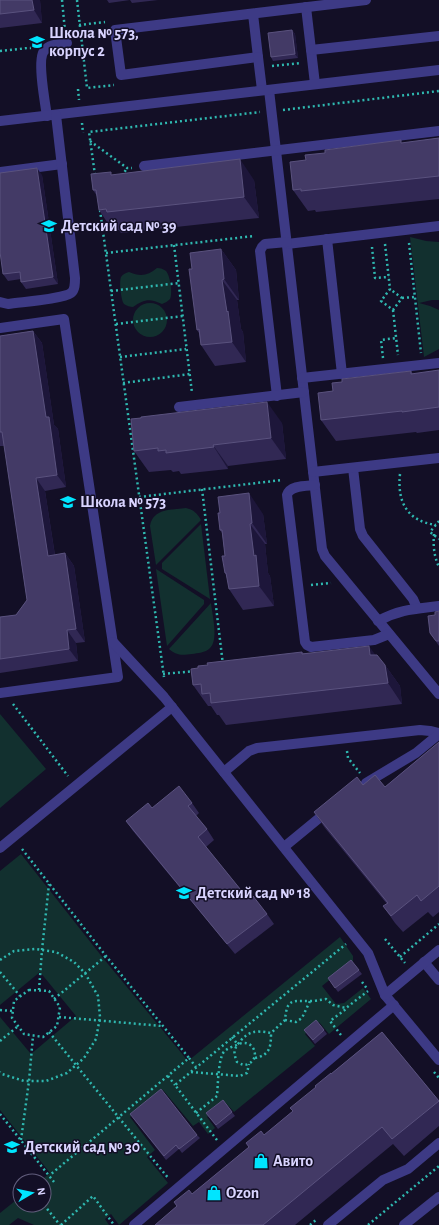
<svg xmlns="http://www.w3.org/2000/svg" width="439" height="1225" font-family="'Alegreya Sans',sans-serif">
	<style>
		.green { fill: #12302f }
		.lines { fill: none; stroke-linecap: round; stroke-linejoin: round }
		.path { stroke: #2fb8b0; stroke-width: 2.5; stroke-dasharray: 2 3; stroke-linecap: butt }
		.minor { stroke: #3d3a85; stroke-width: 10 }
		.wall { fill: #312854 }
		.shaded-wall { fill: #1d163a }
		.building { fill: #433a66; stroke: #5a527e }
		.labels { text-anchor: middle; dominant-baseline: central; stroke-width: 3; stroke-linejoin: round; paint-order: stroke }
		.poi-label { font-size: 16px; font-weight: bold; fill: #d9d4ff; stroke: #130f26; text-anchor: start }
	</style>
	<rect width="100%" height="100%" fill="#130f26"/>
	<!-- green -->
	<g class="green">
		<path d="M410,237L426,241L439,242V300H432L419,303L430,306L439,310V349L424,357Z"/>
		<path d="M157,268C161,268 163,269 166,271C170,275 173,294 170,299C168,301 165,303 162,304C150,298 144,299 133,307C130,307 127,306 124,304C121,300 119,282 121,277C123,274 126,273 129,272C140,277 148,276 157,268Z"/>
		<circle cx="150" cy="320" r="17"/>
		<path d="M186,508C194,510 197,513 201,520L156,565L150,526C153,508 172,510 186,508Z"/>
		<path d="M201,524L210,599L162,569V563Z"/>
		<path d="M156,569L204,600V604L167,646Z"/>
		<path d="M211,603C212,614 219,640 210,648C205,653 198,653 192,654C182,655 177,656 169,649Z"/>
		<path d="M0,714L46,769L0,808Z"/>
		<path d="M21,854L103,958L188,1061L340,937L353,956V961L322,986L336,1004L344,1003L363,988L371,999L329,1034L319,1022L305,1034L315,1046L234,1112L225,1102L207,1117L215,1128L208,1134L199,1122L193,1126L163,1090L130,1117L155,1150L147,1157L168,1183L119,1225L111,1214L105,1219L109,1225H34L18,1218L9,1225H0V1213L20,1197V1205H44V1181H40L50,1173L0,1110V1017L31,1054L76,1016L40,972L0,1005V871Z"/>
	</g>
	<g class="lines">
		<!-- path -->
		<g class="path">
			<path d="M62,0L65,31"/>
			<path d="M77,0L87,88L114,85"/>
			<path d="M79,25L105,22"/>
			<path d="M0,51L28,48H31"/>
			<path d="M272,66L301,63"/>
			<path d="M78,89L79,100"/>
			<path d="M283,110L439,91"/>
			<path d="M82,123L83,133"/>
			<path d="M90,141L127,168H132"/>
			<path d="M95,175L89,132L260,112"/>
			<path d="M122,176L127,168"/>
			<path d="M100,210L164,677"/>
			<path d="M409,243L421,353"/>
			<path d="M385,244L390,289L381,301L393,310L402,298L390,289"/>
			<path d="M174,245L192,393"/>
			<path d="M372,247L375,278L389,277"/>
			<path d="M106,253L254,236"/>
			<path d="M111,291L179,283"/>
			<path d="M402,298L415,297"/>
			<path d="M393,310L398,355"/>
			<path d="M116,324L183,316"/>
			<path d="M120,357L186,349"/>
			<path d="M383,358L381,340L396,338"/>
			<path d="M123,383L190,374"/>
			<path d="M400,474C397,502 407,521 436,525"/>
			<path d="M202,489L223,665"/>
			<path d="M139,497L282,480"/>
			<path d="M439,521L430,532L439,539"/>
			<path d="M434,534C433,546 434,556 439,567"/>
			<path d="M311,585L331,583"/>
			<path d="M163,674L195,671"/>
			<path d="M13,704L68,776"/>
			<path d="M347,751L348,758L360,773"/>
			<path d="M22,849L106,956L189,1058L50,1175"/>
			<path d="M385,939L405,963"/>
			<path d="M400,957L439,924"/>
			<path d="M0,960L14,951L35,949L56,952L74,962L85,973L98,996L100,1017L96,1039L84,1058L67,1073L46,1081H24L2,1074L0,1072"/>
			<path d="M0,972L20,996"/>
			<path d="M362,982L368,990"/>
			<path d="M29,990L49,991L60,1007L57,1026L43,1037L24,1034L12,1018L14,1001Z"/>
			<path d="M39,990L42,950L49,884"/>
			<path d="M54,999L106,956"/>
			<path d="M0,1010L12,1011"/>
			<path d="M59,1017L162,1026"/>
			<path d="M285,1020L296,1022L302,1018L310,1001"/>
			<path d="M49,1032L169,1179"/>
			<path d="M341,1035L330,1021L346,1009"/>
			<path d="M232,1037L238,1045"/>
			<path d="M0,1041L17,1027"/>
			<path d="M189,1058L196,1067"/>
			<path d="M255,1058C270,1055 271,1047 271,1033"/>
			<path d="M191,1072L240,1076L247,1073L249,1064"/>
			<path d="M434,1072L439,1078"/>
			<path d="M168,1076L175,1085"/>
			<path d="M196,1113L217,1096C218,1084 218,1067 222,1055C224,1050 229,1048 234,1046C237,1045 240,1043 243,1043C255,1042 260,1059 248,1064C244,1066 241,1064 237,1062C234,1054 233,1051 238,1044C248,1031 254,1030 271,1033L285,1020C287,999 291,1001 310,1001C315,1001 320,1000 326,999L333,1005L346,1008L368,991"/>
			<path d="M0,1114L54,1182"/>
			<path d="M21,1140L29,1081L33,1036"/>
			<path d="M217,1140L175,1085L346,944"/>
			<path d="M44,1205L60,1225"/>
			<path d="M61,1225L93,1196L114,1225"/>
			<path d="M310,1225L316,1220"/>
			<path d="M368,1225L439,1166"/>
		</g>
		<!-- minor -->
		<g class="minor">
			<path d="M306,7L315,84"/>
			<path d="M253,14L258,57L121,75L115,30L366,0"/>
			<path d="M311,50L439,36"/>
			<path d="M258,57L262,90"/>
			<path d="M269,90L322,549L325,556L439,694"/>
			<path d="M47,116C45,103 37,59 44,51C49,44 59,44 67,43"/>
			<path d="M0,121L439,70"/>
			<path d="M144,166L439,131"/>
			<path d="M0,172L62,164"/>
			<path d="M327,239L342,374"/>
			<path d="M287,244L439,226"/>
			<path d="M0,302L8,304C20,302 63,299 71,293C75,290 75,283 75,278L56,115"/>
			<path d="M0,328L64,319L118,677L0,693"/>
			<path d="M302,378L439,363"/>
			<path d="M277,396L260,251L262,247L265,244L287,242"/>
			<path d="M179,407L304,392"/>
			<path d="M353,468L360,529L363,536L413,599L417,608"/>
			<path d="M313,472L439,458"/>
			<path d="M315,485C306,486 290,485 287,495L305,642L307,645L311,647L374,640L389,634"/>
			<path d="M378,621C400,609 415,609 439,606"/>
			<path d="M113,642L164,697L368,953L385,995L439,1060"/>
			<path d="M224,772L249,751L257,748L420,730L430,731L439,733"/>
			<path d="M366,783L416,753L439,734"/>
			<path d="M284,847L329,810"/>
			<path d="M0,848L172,707"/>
			<path d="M424,962L439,980"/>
			<path d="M385,995L439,950"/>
			<path d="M134,1225L394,1005"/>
			<path d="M328,1225L383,1180L408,1169L439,1143"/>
			<path d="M404,1225L439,1197"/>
		</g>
	</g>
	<!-- wall -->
	<g class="wall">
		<path d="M0,0H40L42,23L0,28Z"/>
		<path d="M107,0H130L109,3Z"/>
		<path d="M130,0H158L132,3Z"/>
		<path d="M292,30L295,34L298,58L273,61L271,57Z"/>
		<path d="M439,138V199L316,212L315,210L308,211L293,190L306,160L403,143Z"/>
		<path d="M42,175L58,284L26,289L21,282V279L8,281L3,274Z"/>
		<path d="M113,175L254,180L259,218L121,233L119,230L113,231L99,210L97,196L93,190Z"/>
		<path d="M221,249L236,270L239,300H237L241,329L243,332L246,362L215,366L201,345L199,333L197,330L192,269Z"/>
		<path d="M33,331L42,343L54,425L58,429L66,487L45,491L55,555L65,553L74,566L85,642L76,643L78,661L0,673V617L16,615L27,600L4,446H0V336Z"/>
		<path d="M439,370V430L417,433L416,432L336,441L321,420L333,391L342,382L411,371L413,374Z"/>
		<path d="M282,423L286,459L228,466V469L181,474L179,471L173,472L171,470L149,472L134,451Z"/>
		<path d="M263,514L267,544H265L268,573L270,576L274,606L243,610L229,589L227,576L225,573V556L222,533L220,530Z"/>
		<path d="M439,611V646L430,633L435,615Z"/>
		<path d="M302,652L303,653L375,655L385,665L400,686L402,704L226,725L219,715H217L211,706H208L193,685Z"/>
		<path d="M439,742V912L433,917L428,912L403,932L395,923L383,906L387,904L325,828L314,812L363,785L385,787Z"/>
		<path d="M192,803L199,813L196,816L207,829L214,840L206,847L249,900L267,914L274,924L235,954L133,831L126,821L152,808Z"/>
		<path d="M351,960L362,974L338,992L328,978Z"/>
		<path d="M304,1030H324L327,1034L315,1044Z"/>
		<path d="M382,1032L439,1101V1126L404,1156L393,1144L295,1225H155L177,1206L174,1202L192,1194L264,1135L293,1111L331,1074Z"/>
		<path d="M223,1100L235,1116L218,1129L206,1113Z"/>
		<path d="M133,1118L197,1135L200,1138L182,1153L179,1149L166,1160Z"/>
	</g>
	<!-- shaded-wall -->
	<g class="shaded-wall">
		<path d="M32,0H40L42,23L34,10Z"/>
		<path d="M292,30L295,34L298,58L295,54Z"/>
		<path d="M240,159L254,180L259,218L244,197Z"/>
		<path d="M37,168L42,175L58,284L53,277Z"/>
		<path d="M221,249L236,270L239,300L224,279Z"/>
		<path d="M222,280L237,300L241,329L243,332L246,362L232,342L227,312Z"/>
		<path d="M33,331L42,343L54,425L58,429L66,487L57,475L46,417Z"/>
		<path d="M267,402L282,423L286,459L271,438Z"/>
		<path d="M213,445L228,466V469L214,447Z"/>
		<path d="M36,478L45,491L57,569L48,556Z"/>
		<path d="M249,493L263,514L267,544L252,523Z"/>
		<path d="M250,524L265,544L268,573L270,576L274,606L259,586L254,556Z"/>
		<path d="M65,553L74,566L85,642L76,629Z"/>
		<path d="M67,630L76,643L78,661L69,649Z"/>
		<path d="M369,646L384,667L370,655Z"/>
		<path d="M385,665L400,686L402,704L388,683Z"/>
	</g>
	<!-- building -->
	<g class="building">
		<path d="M0,0H32L34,10L0,14Z"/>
		<path d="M292,30L295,54L271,57L268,33Z"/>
		<path d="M439,138V176L301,191V189L293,190L290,162L306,160L305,155L325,153V150L401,140V143Z"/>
		<path d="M240,159L244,197L107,212L106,209L99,210L96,190H93L91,174L111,172V175Z"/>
		<path d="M37,168L53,277L21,282L20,272L3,274L0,252V173Z"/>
		<path d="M221,249L224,279L222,280L227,312L228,311L232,342L201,345L199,329L197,330L189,269H192L190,253Z"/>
		<path d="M33,331L46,417H49L57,475L36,478L48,556L65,553L76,629L67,630L69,649L0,659V617L16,615L27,600L2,432H0V336Z"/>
		<path d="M439,370V407L402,412V411L321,420L318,393L333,391L332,383L342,382V379L411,371V374Z"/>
		<path d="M267,402L271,438L213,445L214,447L166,453V450L158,451V448L134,451L131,419L141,418V417Z"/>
		<path d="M249,493L252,523L250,524L254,556L256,555L259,586L229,589L226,573H225L222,556H225L222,530H220L218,513H220L218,497Z"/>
		<path d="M439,611V641H436L430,633L428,616L435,615V612Z"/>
		<path d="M369,646L370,655H377L385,665L388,683L211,703L210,693L202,694L201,684L193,685L191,669L198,668V666L208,665L207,663L302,652V654Z"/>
		<path d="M439,742V886L421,901L417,895L391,916L383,906L388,903L314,812L357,777L363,785L375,775L385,787Z"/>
		<path d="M179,786L192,803L188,806L207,829L198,837L249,900L253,896L267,914L227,944L126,821L148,803L152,808Z"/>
		<path d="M351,960L359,970L335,988L328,978Z"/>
		<path d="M316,1020L324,1030L313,1040L304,1030Z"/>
		<path d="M382,1032L439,1101L392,1139L382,1127L263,1225H155L177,1206L174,1202L189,1190L192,1194L249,1147L246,1143L261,1131L264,1135L293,1111L290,1108L316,1087L315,1086L331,1073V1074Z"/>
		<path d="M161,1089L197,1135L179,1149L176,1145L164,1156L130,1114Z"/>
		<path d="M223,1100L232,1112L216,1125L206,1113Z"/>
	</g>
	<!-- icons -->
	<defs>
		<g id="school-bare" transform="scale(1.2)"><path d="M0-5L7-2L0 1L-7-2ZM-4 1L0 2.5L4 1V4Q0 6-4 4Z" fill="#00e5ff" stroke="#130f26" stroke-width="2.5" paint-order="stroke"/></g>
		<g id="shop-bare" transform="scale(1.2)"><path d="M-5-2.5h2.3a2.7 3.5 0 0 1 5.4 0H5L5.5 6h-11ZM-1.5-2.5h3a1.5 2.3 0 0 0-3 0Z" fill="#00e5ff" stroke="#130f26" stroke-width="2.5" paint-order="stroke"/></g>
	</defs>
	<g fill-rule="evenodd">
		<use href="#school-bare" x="37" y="42"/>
		<use href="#school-bare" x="49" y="226"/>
		<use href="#school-bare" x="68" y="502"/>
		<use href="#school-bare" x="184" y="893"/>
		<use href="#school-bare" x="12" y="1147"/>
		<use href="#shop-bare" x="261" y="1161"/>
		<use href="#shop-bare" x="214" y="1193"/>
	</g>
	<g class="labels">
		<!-- poi labels -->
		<g class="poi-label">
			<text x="49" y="33">Школа № 573,<tspan x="49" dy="18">корпус 2</tspan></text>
			<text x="61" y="226">Детский сад № 39</text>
			<text x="80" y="502">Школа № 573</text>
			<text x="196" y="893">Детский сад № 18</text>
			<text x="24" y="1147">Детский сад № 30</text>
			<text x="273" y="1161">Авито</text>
			<text x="226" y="1193">Ozon</text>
		</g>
	</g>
	<!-- north arrow -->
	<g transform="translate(32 1193) rotate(81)"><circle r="19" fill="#130f26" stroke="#625e7d"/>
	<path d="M0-3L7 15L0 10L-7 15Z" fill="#00e5ff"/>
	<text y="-6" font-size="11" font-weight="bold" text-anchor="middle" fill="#d9d4ff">N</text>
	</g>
</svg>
